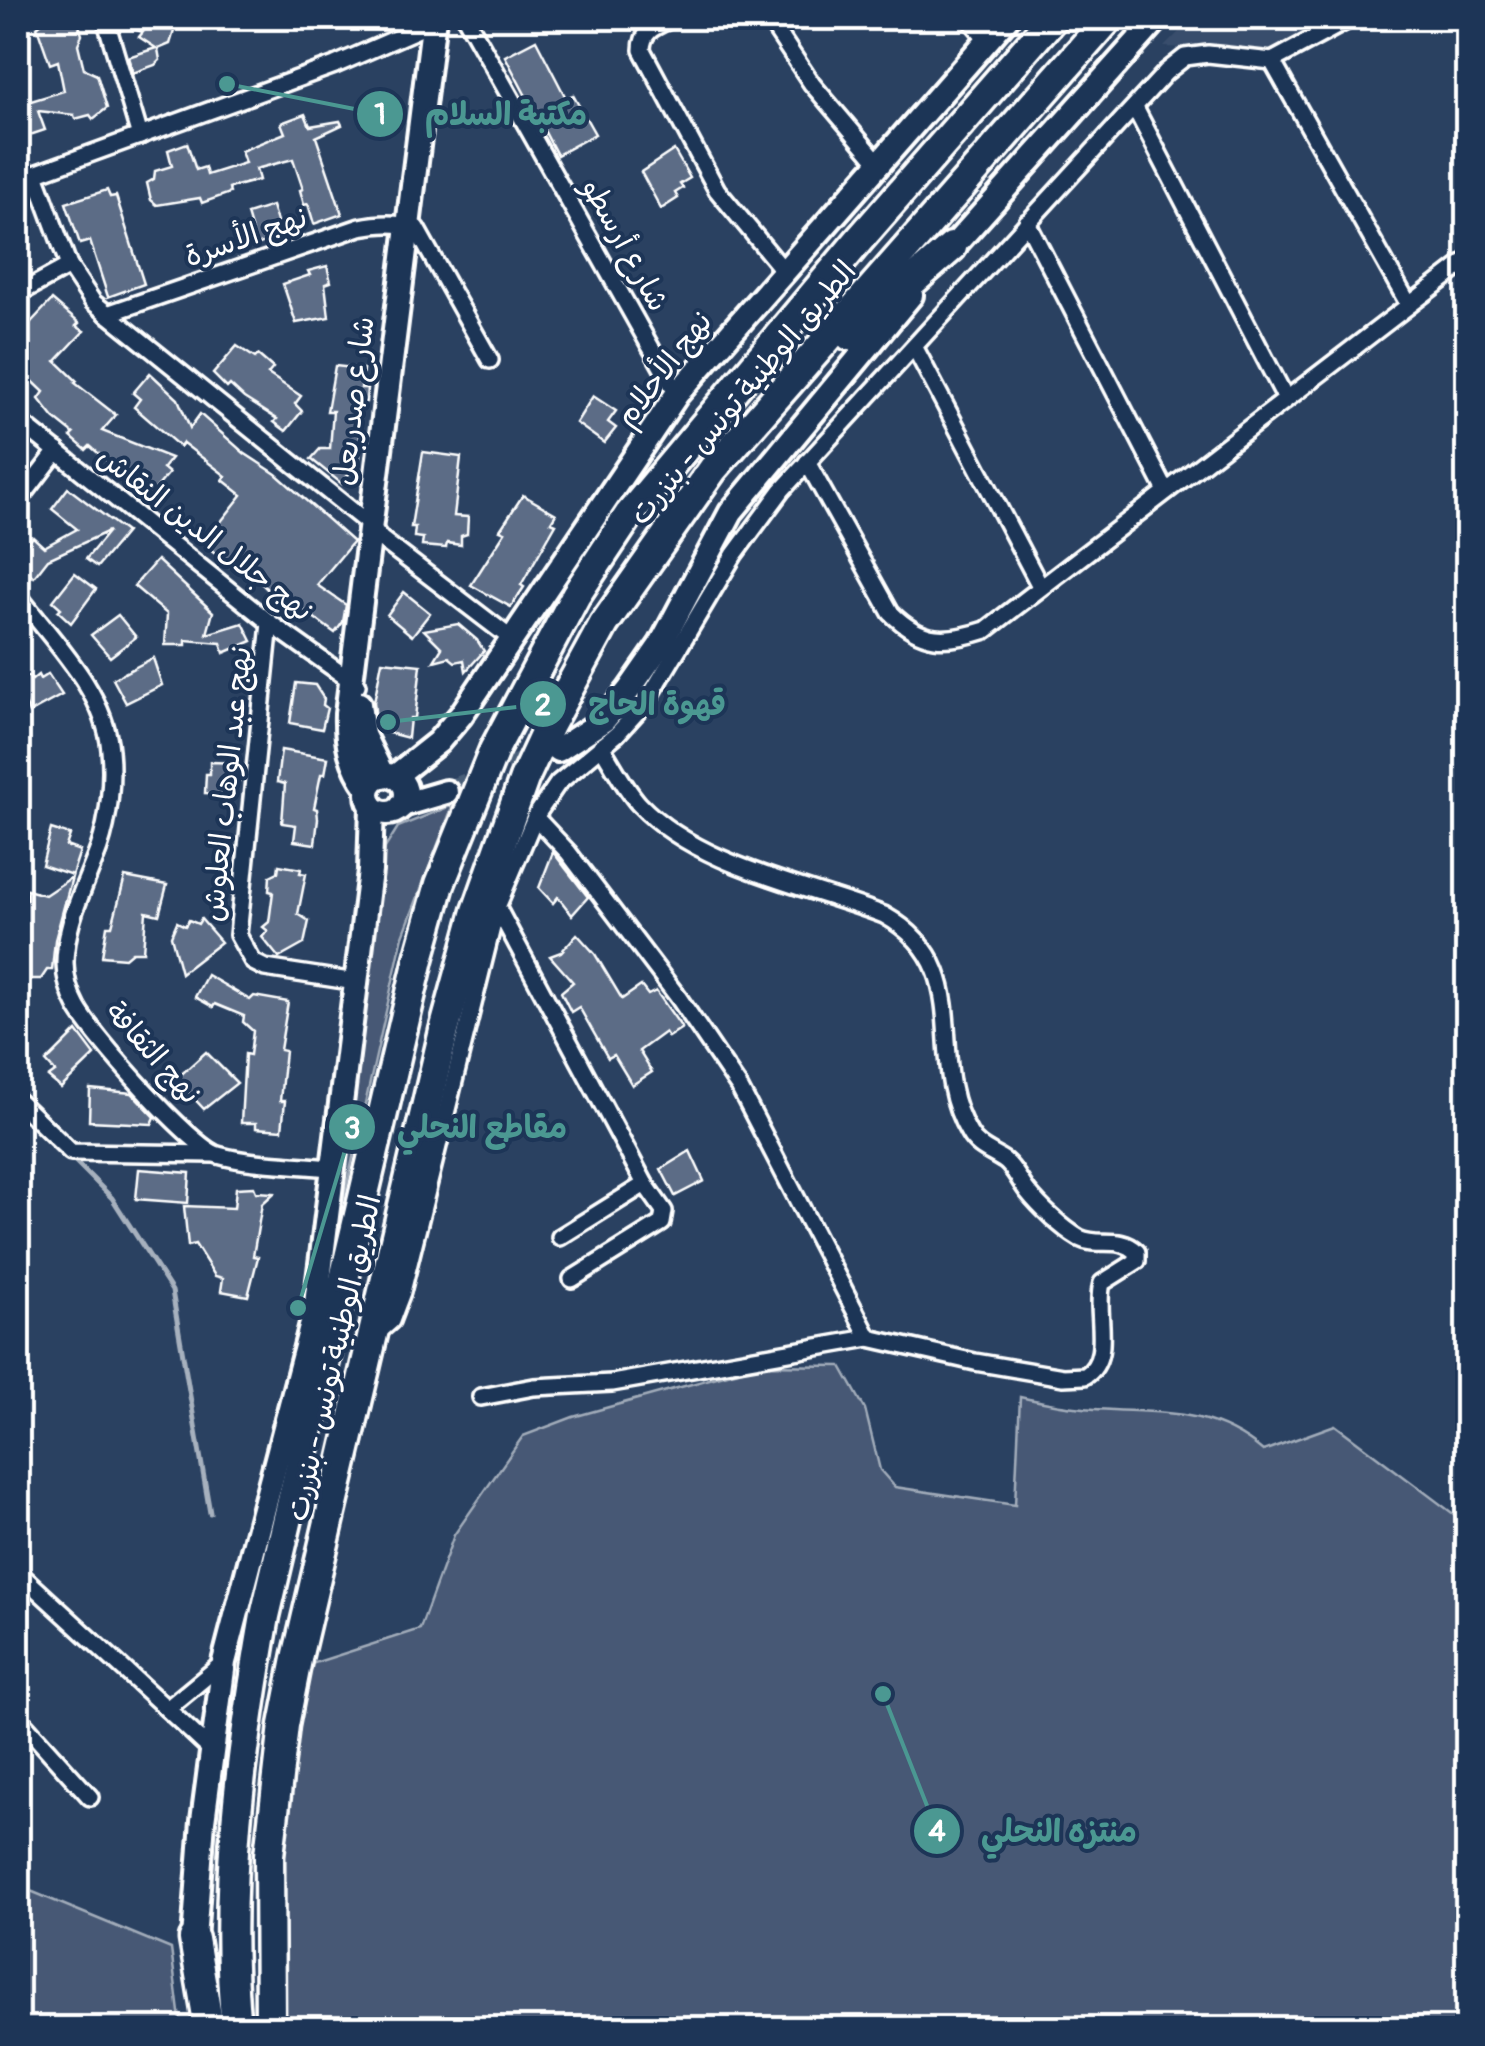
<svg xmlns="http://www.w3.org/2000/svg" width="1485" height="2046" font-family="Pangolin,'Playpen Sans Arabic',sans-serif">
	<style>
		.built { fill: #394e6c }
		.green { fill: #465975; stroke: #a2acba; stroke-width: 2.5 }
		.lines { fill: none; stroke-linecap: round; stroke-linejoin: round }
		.stream { stroke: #a7b1be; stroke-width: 5 }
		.building { fill: #5b6c86; stroke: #fff; stroke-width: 2.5 }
		.secondary-tunnel { stroke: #4a5e79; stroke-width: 22; stroke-dasharray: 22 11; stroke-linecap: butt }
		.street-casing { stroke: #fff; stroke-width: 22 }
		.secondary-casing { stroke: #fff; stroke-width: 30 }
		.highway-casing { stroke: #fff; stroke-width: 35 }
		.street { stroke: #1d3557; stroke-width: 15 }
		.secondary { stroke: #1d3557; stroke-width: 22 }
		.highway { stroke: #1d3557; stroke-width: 28 }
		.labels { text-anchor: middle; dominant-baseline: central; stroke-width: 8; stroke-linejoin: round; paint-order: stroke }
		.street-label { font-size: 30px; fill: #fff; stroke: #1d3557 }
		.leader { fill: none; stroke: #4b9892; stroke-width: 4 }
		.callout-dot { fill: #4b9892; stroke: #1d3557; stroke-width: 4 }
		.mark-label { font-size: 30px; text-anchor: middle; font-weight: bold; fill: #fff }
		.callout-label { font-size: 32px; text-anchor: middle; font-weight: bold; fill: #4b9892; stroke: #1d3557; stroke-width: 8; stroke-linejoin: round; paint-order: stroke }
	</style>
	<rect width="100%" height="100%" fill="#2a4161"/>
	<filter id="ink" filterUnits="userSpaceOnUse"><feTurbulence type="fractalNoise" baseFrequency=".01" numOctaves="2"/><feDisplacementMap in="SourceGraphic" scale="20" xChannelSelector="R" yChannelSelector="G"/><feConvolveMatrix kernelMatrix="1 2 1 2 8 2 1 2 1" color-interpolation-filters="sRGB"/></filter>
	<g filter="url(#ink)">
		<!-- built -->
		<path class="built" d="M1193,18H1333L1275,50L1164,47Z"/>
		<!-- green -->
		<g class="green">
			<path d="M453,805L403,936L331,1255L385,848L398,827Z"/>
			<path d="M760,1365L841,1366L865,1409L880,1470L895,1487L1015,1505L1020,1397C1038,1401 1056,1405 1075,1407C1147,1416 1203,1401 1263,1451L1335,1425L1467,1524V2028H281L277,1856L302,1667L420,1629L454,1535L523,1436L573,1417Z"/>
			<path d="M18,1888L33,1892L171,1949L181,2028H18Z"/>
		</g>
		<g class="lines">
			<!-- stream -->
			<path class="stream" d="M69,1155L112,1198L172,1291L210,1513"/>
		</g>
		<!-- building -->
		<g class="building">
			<path d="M48,18H77L82,35L78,44L84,69L97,75L107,108L93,119L90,115L75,119L74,115L38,111L45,130L18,139V100L29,96L31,101L64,91L58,61L50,64L37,27Z"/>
			<path d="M143,18H178L170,44L158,49L160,60L155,65L133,73L128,57L156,48L139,37L143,32L137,30Z"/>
			<path d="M536,40L566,98L573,95L595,134L557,155L505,56Z"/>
			<path d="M305,114L310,126L340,121L342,125L316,137L342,214L314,224L308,204L304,205L300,190L303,189L293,159L256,169L259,180L229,188L230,193L202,203L200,198L157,205L151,200L147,183L154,179L155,171L172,166L168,150L187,143L196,170L205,167L207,175L245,163L241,151L285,133L281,123Z"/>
			<path d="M674,150L690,178L680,184L683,188L675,193L678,198L661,209L641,172Z"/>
			<path d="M107,190L110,197L116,196L144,284L108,297L90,241L80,244L66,203Z"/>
			<path d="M272,206L282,237L256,245L247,214Z"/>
			<path d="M327,266L331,282L325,284L329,317L296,323L283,284L310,275L308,271Z"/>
			<path d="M52,300L79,323L76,326L84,331L56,361L77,381L75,383L116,415L102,431L171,458L163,468L169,473L149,497L90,446L86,450L71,437L74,434L54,418L39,399L44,392L18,367V336Z"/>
			<path d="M237,346L255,358L258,355L273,368L268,374L301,396L295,404L302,411L286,431L274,422L277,419L244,398L230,385L227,388L213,374Z"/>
			<path d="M335,366L363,369L361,388H367L366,402H360V457L342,484L311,459L320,449H330L333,411H327Z"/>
			<path d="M150,373L178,399L190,428L200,414L244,453L276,474L353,542L317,585L346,605L343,622L335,633L283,595L279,601L236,558L229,566L204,543L242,495L223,480L226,476L183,443L180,447L134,407L140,399L133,393Z"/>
			<path d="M593,396L616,411L608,422L616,428L604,443L576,423Z"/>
			<path d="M423,452L461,457L454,516L468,517L467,534L461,536V545L447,543L446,548L422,546L423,538L414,537L415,527H411Z"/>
			<path d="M68,488L126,532L97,567L86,559L109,531L48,559L34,577L18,564V554L33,537L44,547L77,529L52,509Z"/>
			<path d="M523,495L556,514L551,522L556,524L521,585L524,587L511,607L471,585L505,532L500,530Z"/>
			<path d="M157,560L213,612L207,634L243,623L252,641L224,653L221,643L186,640V645H165L167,614L134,586Z"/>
			<path d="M75,573L96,589L71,623L58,611L61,608L53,601Z"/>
			<path d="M404,592L430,613L412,636L387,615Z"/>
			<path d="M118,615L136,637L110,657L91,635Z"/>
			<path d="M458,624L477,640L484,651L466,671L464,660L455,662L449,657L434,661L442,648L424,630Z"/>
			<path d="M153,658L162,685L126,703L113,679Z"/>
			<path d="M382,661L421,665L415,718H410L408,738L377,730L374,702Z"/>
			<path d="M48,674L62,695L29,713L18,682L28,676L32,680L38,675L40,679Z"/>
			<path d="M296,683L315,685L324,699L323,705L327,708L322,729L290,723Z"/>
			<path d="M281,750L328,758L325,774H321L314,808L317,809L318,819L315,844L294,841L296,825L282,823L285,784L277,782Z"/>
			<path d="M210,762L239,763V781L233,782L232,794L205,793L206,774H210Z"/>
			<path d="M51,829L70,835L66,846L80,851L72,875L42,865Z"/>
			<path d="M553,852L588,897L572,915L558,897L553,903L539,888Z"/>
			<path d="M279,865L301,869L300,873L306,874L298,914L309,921L304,944L279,958L262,937L268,931L263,927L269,922L273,892L269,891L270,876L278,872Z"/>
			<path d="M72,877L55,940L52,970H47L41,979H31L18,987V946H22L23,899L27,900V890L45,895Z"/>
			<path d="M125,877L167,885L159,915L146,912L143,952H132L125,958L102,956L107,926H112Z"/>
			<path d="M201,919L221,942L181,973L171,936L177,922L185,926L189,920L198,924Z"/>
			<path d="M577,934L595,954L622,999L641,986L648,995L656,991L682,1028L668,1037L665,1032L639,1051L652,1072L632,1085L614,1055L608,1058L579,1007L571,1012L561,992L573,982L550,956L561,952Z"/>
			<path d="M207,975L250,1000L254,996L288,1002L280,1050L285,1051L280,1101H285L282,1130L256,1128V1123H241L245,1054L250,1055L253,1031L243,1022L244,1016L215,1004L213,1007L195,997Z"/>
			<path d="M77,1031L95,1055L61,1088L48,1077L55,1072L46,1062Z"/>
			<path d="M206,1052L237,1083L204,1109L176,1079Z"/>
			<path d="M90,1089L132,1093L155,1117L152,1124L89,1121Z"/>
			<path d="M690,1151L704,1181L675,1196L661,1169Z"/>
			<path d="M139,1169L190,1173L188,1203L136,1199Z"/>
			<path d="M254,1187L256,1192L274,1193L262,1204L253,1256L258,1257L248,1296L221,1291L223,1278L215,1276L195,1244L188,1246L184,1206L234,1208L236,1188Z"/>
		</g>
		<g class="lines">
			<!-- secondary-tunnel -->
			<path class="secondary-tunnel" d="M446,792L541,756"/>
			<!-- street casing -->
			<g class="street-casing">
				<g id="street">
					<path d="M105,18L140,136"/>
					<path d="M466,18L677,394"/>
					<path d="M673,18C656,26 642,30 642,50L717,190L784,271"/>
					<path d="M768,18L812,84L878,162"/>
					<path d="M969,18L987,39"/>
					<path d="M1272,61L1409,305"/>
					<path d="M1135,108L1286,399"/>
					<path d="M35,174L69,266L93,302L370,525L381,539L513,640"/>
					<path d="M18,180L335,65L439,20"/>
					<path d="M1027,222L1166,491"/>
					<path d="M18,294L69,266"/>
					<path d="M107,314L360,227C379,223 397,222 416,228L490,360"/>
					<path d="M915,348L1040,586"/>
					<path d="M18,420L270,623L357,685"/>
					<path d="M807,462L891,613C922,644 946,643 986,630L1468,260"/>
					<path d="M18,502L57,451"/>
					<path d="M18,595C52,640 105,691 110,750C113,780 109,819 99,848C87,881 70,913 66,949C63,969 67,989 77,1007C92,1035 191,1147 218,1155C253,1165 294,1164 331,1168"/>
					<path d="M270,623L238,935L253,962L265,968L356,982"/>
					<path d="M535,817L568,852L678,997L739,1087L869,1338"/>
					<path d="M497,907L645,1184L664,1211L662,1223L572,1279"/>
					<path d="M18,1101L71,1152L214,1154"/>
					<path d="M560,1237L645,1184"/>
					<path d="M375,1335L391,1321L402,1292L497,907L535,817L558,783L617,734L647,701L734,555L782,490L1166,72L1185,57L1208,54L1272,61L1352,18"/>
					<path d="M481,1397L534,1387L612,1383L869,1338L975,1362L1063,1377L1085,1376C1114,1358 1094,1312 1102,1283L1137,1261V1252C1120,1235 1098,1248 1079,1238C1062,1228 1040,1207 1028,1192C1020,1182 1015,1169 1005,1161C992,1152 977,1148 969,1133C923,1056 980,969 884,915C806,885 699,867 639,804C624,787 613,765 601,746"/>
					<path d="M18,1572L167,1709L224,1662"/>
					<path d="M167,1709L211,1750"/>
					<path d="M18,1717L90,1797"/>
				</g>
			</g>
			<!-- secondary casing -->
			<g class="secondary-casing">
				<g id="secondary">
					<path d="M942,259L1158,18"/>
					<path d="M359,704L363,735L383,776"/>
					<path d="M558,750L604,720L629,690L661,644L731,512L911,295"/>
					<circle cx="387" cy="794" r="19"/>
					<path d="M394,777L438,742L461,715L677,394L1007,18"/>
					<path d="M368,788C351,765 346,742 347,714L434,18"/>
					<path d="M402,805L446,792"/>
					<path d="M194,1939L203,1821L224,1662L315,1312L370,871L372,806"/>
				</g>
			</g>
			<!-- highway casing -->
			<g class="highway-casing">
				<g id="highway">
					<path d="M850,336L952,247"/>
					<path d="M194,1939L209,2028"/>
					<path d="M236,2028C222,1889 241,1752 265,1616L419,959L440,884L494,750L576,595L629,515L859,240L1053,18"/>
					<path d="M270,2028L269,1855L284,1725L298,1654L444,1031L477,911L524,779L549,725L604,624L713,469L1109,18"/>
				</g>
			</g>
			<!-- street -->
			<use href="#street" class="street"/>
			<!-- secondary -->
			<use href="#secondary" class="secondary"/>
			<!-- highway -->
			<use href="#highway" class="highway"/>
		</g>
	</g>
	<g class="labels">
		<!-- street labels -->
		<g class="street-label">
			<text transform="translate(246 237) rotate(-19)">نهج الأسرة</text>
			<text transform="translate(625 245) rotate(61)">شارع أرسطو</text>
			<text transform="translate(664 369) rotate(-52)">نهج الأحلام</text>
			<text transform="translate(743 393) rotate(-50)">الطريق الوطنية تونس - بنزرت</text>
			<text transform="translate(354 401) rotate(-83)">شارع صدربعل</text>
			<text transform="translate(205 534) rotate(38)">نهج جلال الدين النقاش</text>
			<text transform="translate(227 784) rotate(-84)">نهج عبد الوهاب العلوش</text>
			<text transform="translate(153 1053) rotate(48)">نهج الثقافة</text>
			<text transform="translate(334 1358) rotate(-77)">الطريق الوطنية تونس - بنزرت</text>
		</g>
	</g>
	<!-- callouts -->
	<path class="leader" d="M227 84L380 114M388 722L543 704M298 1308L352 1127M883 1694L937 1831"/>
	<g class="callout-dot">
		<circle cx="227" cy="84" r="10"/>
		<circle cx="388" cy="722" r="10"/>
		<circle cx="298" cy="1308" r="10"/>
		<circle cx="883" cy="1694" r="10"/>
		<circle cx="380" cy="114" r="25"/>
		<circle cx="543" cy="704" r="25"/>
		<circle cx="352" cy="1127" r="25"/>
		<circle cx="937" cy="1831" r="25"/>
	</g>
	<g class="mark-label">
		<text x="380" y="124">1</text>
		<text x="543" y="715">2</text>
		<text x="352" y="1138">3</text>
		<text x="937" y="1841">4</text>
	</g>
	<g class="callout-label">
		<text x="506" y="125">مكتبة السلام</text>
		<text x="657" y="715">قهوة الحاج</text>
		<text x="482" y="1138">مقاطع النحلي</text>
		<text x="1059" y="1842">منتزه النحلي</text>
	</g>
	<!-- margin -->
	<rect width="1485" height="2046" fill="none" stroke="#1d3557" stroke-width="60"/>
	<rect x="30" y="30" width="1425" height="1986" fill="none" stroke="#fff" stroke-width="4" filter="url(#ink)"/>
</svg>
